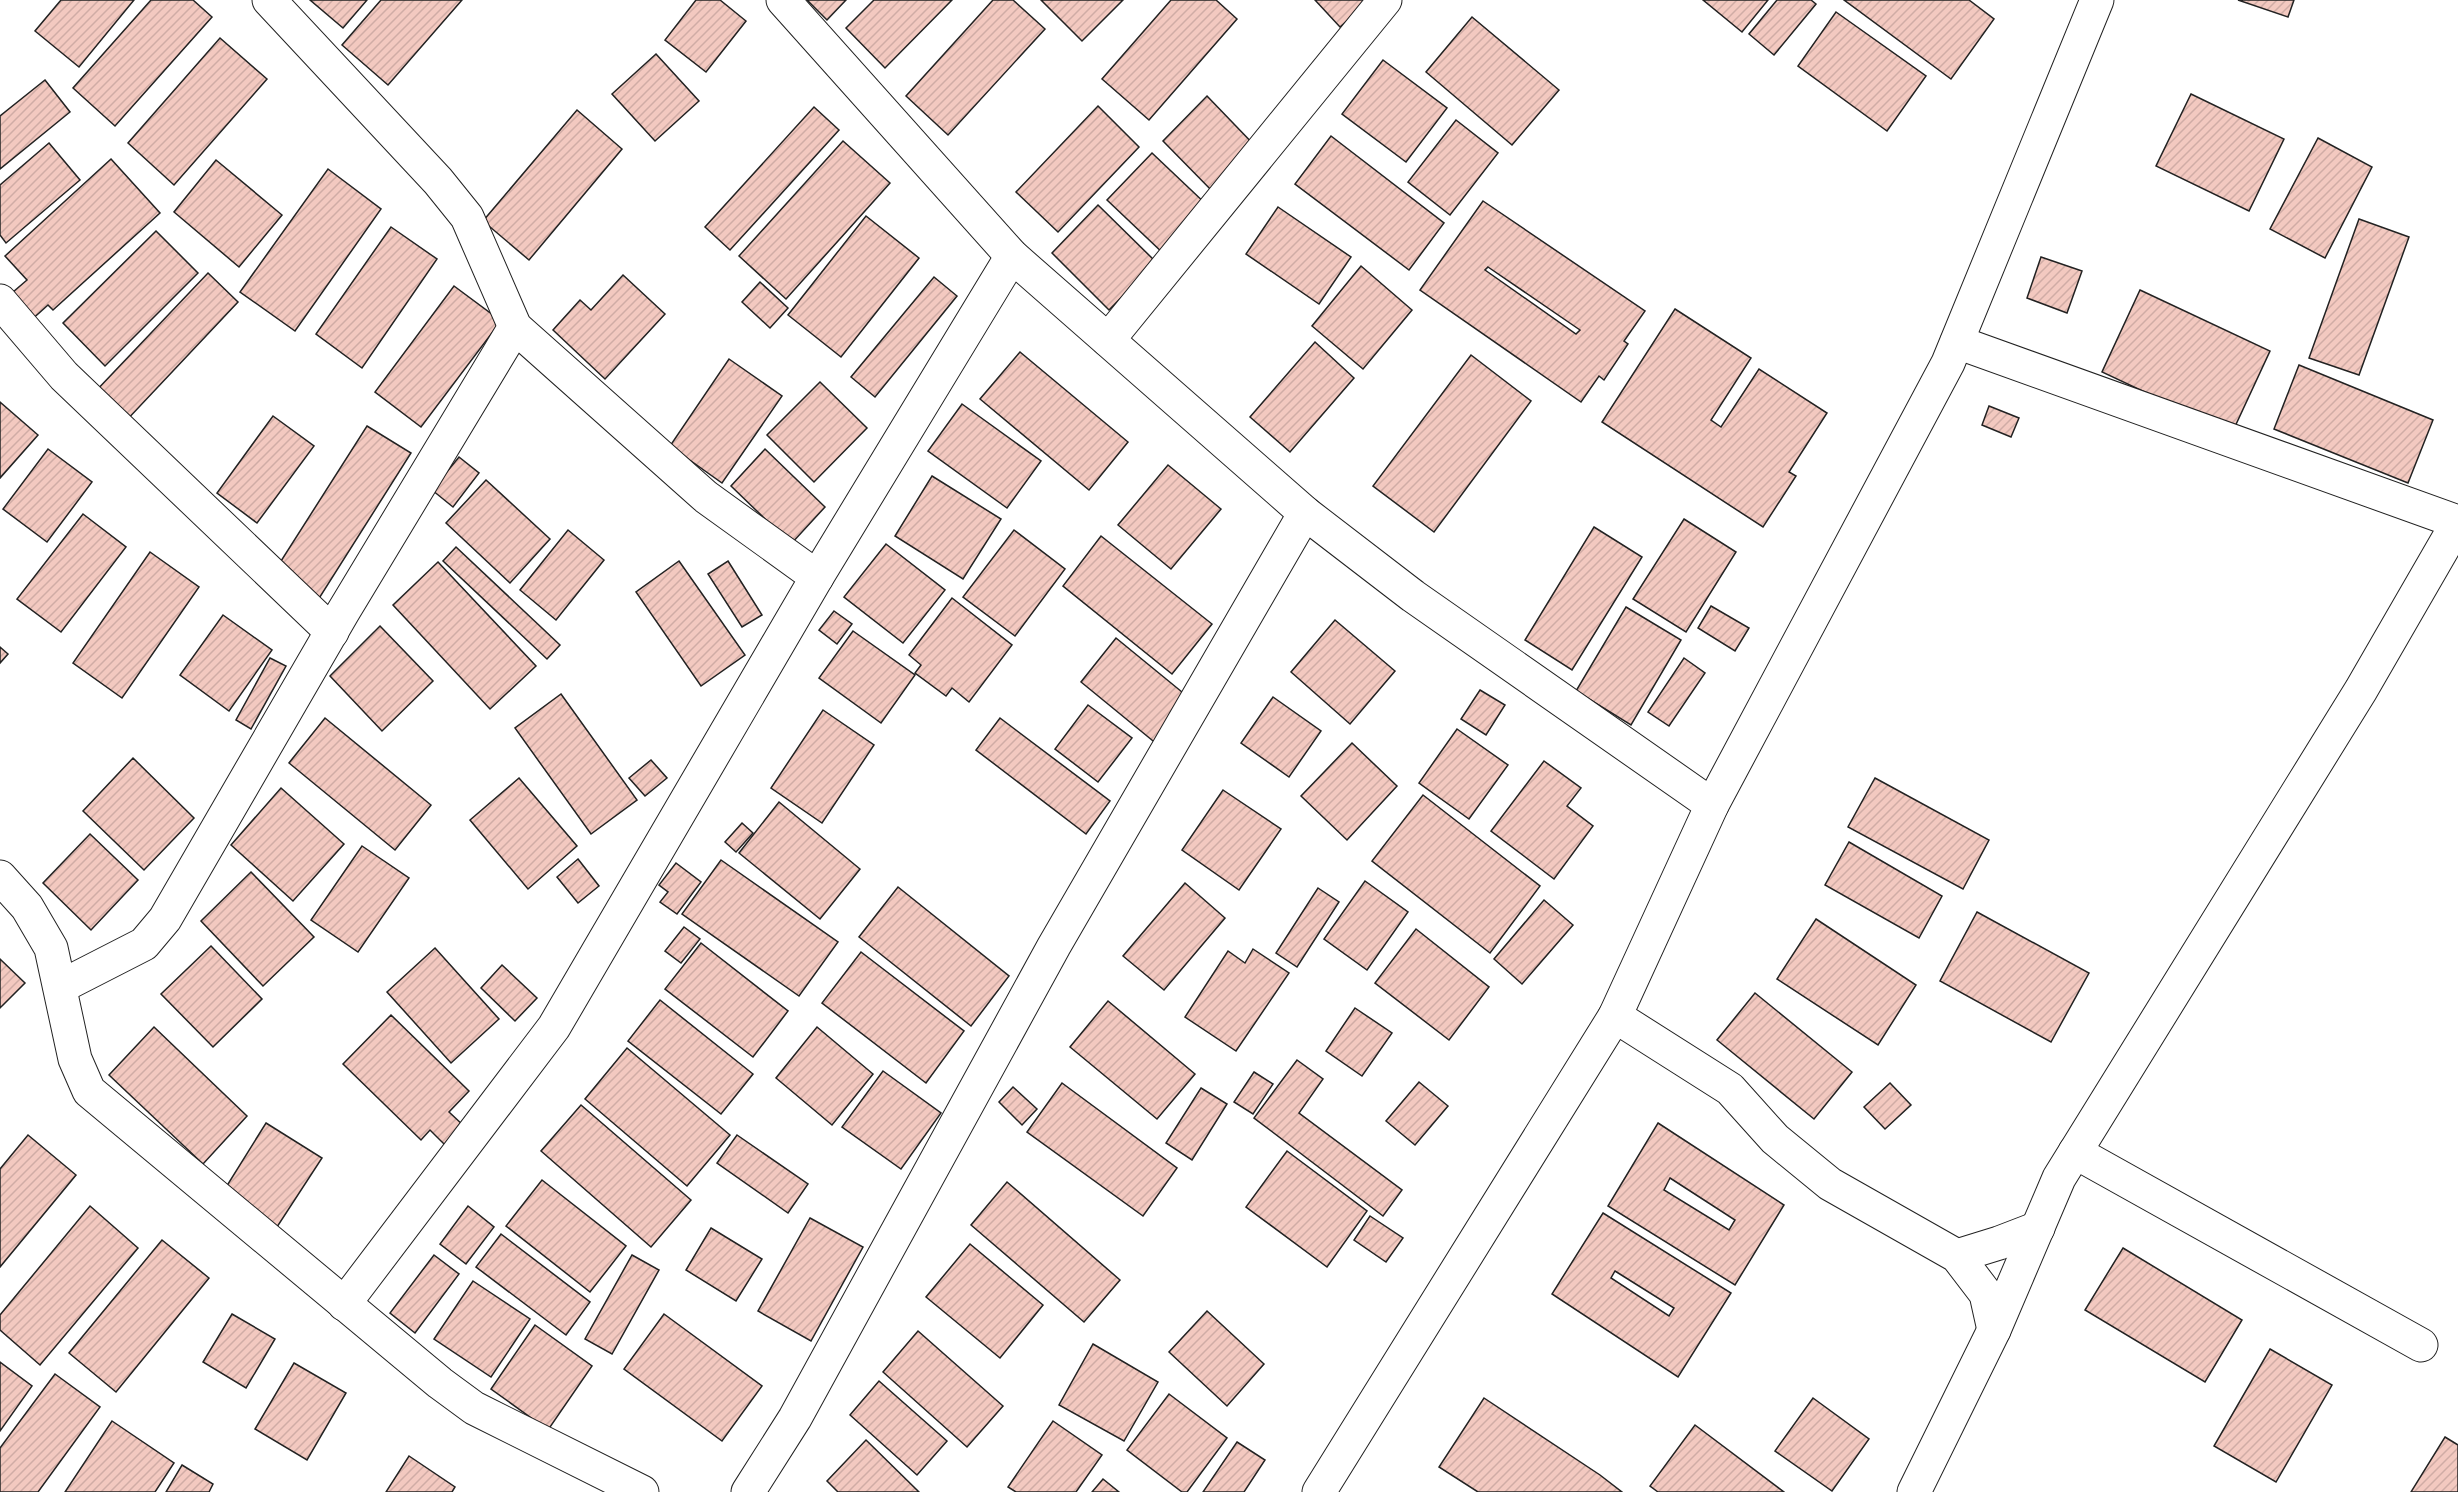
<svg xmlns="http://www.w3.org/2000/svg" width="2458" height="1492" font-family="Literata,serif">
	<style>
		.building { fill: url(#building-hatch); stroke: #222; stroke-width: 1.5; fill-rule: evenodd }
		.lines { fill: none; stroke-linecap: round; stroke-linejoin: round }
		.street-casing { stroke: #222; stroke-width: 35 }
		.secondary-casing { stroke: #222; stroke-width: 35 }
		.street { stroke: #fff; stroke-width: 33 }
		.secondary { stroke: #fff; stroke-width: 33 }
	</style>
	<defs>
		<pattern id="building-hatch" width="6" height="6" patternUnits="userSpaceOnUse" patternTransform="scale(1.5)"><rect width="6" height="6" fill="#f3c9c0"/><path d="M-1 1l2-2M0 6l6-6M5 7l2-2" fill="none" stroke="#d0aca5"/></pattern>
	</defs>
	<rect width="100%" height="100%" fill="#fff"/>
	<!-- building -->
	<g class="building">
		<path d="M61,0H134L79,67L35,31Z"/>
		<path d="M151,0H193L212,17L115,126L73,88Z"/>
		<path d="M310,0H367L343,28Z"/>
		<path d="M381,0H462L388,85L342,45Z"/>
		<path d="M696,0H720L746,21L706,72L665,40Z"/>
		<path d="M807,0H846L827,20Z"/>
		<path d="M874,0H952L885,68L846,28Z"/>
		<path d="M993,0H1013L1045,29L948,135L906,96Z"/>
		<path d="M1041,0H1123L1082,41Z"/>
		<path d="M1171,0H1216L1237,19L1149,120L1102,79Z"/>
		<path d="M1315,0H1370L1340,27Z"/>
		<path d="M1703,0H1768L1742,32Z"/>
		<path d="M1777,0H1811L1816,4L1774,55L1749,34Z"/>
		<path d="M1844,0H1969L1994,19L1951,79Z"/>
		<path d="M2238,0H2294L2288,17Z"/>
		<path d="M1836,12L1926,76L1887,131L1798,66Z"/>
		<path d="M1472,17L1559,90L1512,145L1426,72Z"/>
		<path d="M220,38L267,79L174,185L128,143Z"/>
		<path d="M656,54L699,101L655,141L612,94Z"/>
		<path d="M1383,60L1447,108L1406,162L1342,114Z"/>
		<path d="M45,80L70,112L0,169V116Z"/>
		<path d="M2191,94L2284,139L2249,211L2156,166Z"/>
		<path d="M1207,96L1259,150L1215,194L1163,141Z"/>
		<path d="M1098,106L1139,147L1058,232L1016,192Z"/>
		<path d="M814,107L839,130L730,250L705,227Z"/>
		<path d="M577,110L622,149L529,260L483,221Z"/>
		<path d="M1456,120L1498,153L1450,215L1408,182Z"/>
		<path d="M1331,136L1444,223L1409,270L1295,184Z"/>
		<path d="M2318,138L2372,167L2325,258L2270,229Z"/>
		<path d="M843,141L890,183L786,299L739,256Z"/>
		<path d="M49,143L80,180L6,243L0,235V185Z"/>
		<path d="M1152,153L1209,207L1165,255L1107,200Z"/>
		<path d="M111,159L160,213L53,310L48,305L28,323L6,298L27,280L5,256Z"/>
		<path d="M216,160L282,215L239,267L174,212Z"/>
		<path d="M328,169L381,209L295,331L240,292Z"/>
		<path d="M1483,201L1645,311L1624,341L1628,344L1604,380L1599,376L1581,402L1420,290ZM1488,267L1580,330L1576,334L1485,270Z"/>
		<path d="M1098,205L1156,262L1109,310L1052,253Z"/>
		<path d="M1278,207L1351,257L1319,304L1246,254Z"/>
		<path d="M866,216L919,258L841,357L788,315Z"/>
		<path d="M2359,219L2409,237L2359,375L2309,358Z"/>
		<path d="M391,227L437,259L362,368L316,334Z"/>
		<path d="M156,231L198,273L105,366L63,323Z"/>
		<path d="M2041,257L2082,271L2067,313L2027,298Z"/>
		<path d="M1361,266L1412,310L1363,369L1312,326Z"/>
		<path d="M208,273L238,302L124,423L94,393Z"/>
		<path d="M623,275L665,314L605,379L553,330L580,300L591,310Z"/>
		<path d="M934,277L957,296L875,397L851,377Z"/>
		<path d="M760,282L788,308L770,328L742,302Z"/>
		<path d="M454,286L501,321L421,427L375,392Z"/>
		<path d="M2140,290L2270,351L2232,433L2102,372Z"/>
		<path d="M1675,309L1751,358L1711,420L1721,427L1759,369L1827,413L1789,472L1796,476L1763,527L1602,422Z"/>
		<path d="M1315,342L1354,378L1290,452L1250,417Z"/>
		<path d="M1020,352L1128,442L1089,490L980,399Z"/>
		<path d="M1471,355L1531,401L1434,532L1373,486Z"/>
		<path d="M729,359L782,396L722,483L670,446Z"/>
		<path d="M2299,365L2433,420L2408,483L2274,429Z"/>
		<path d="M820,382L867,428L814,482L767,435Z"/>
		<path d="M0,402L38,435L0,478Z"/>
		<path d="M962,404L1041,461L1007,508L928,451Z"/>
		<path d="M1989,406L2019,418L2011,437L1982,425Z"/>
		<path d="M273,416L314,446L257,523L217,493Z"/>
		<path d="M367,426L411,453L318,600L274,572Z"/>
		<path d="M48,449L92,482L47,542L3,509Z"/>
		<path d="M765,449L825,507L791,544L731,486Z"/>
		<path d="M459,457L479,473L453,507L432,490Z"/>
		<path d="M1168,465L1221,509L1171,569L1118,525Z"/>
		<path d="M932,476L1001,519L963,579L895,536Z"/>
		<path d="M486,480L550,539L510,583L446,523Z"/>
		<path d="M83,514L126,547L61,632L17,599Z"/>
		<path d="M1684,519L1736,552L1686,632L1633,599Z"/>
		<path d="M1594,527L1642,557L1572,670L1525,640Z"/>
		<path d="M568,530L604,560L556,620L520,590Z"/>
		<path d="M1014,530L1065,569L1015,636L963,597Z"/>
		<path d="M1101,536L1212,624L1172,674L1063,586Z"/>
		<path d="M886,544L945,590L903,643L844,597Z"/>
		<path d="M456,547L560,645L547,659L443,561Z"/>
		<path d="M150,552L199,587L122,698L73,663Z"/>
		<path d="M679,561L745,655L701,686L636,592Z"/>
		<path d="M728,561L762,615L742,627L708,574Z"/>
		<path d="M438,562L536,666L490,709L393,605Z"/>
		<path d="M952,598L1012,645L969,702L952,688L946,696L915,673L921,665L909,655Z"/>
		<path d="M1711,606L1749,628L1735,651L1698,628Z"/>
		<path d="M1626,607L1681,640L1631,725L1576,691Z"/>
		<path d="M834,611L852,624L837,644L819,630Z"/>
		<path d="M223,615L272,650L229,711L180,675Z"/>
		<path d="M1335,620L1395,671L1350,724L1291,672Z"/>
		<path d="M380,626L433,681L382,731L330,676Z"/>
		<path d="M853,631L915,675L881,723L819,678Z"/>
		<path d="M1116,638L1193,701L1158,745L1081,682Z"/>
		<path d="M0,647L8,654L0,663Z"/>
		<path d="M270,658L286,666L251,729L236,720Z"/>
		<path d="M1684,658L1705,673L1669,726L1648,712Z"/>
		<path d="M1480,690L1505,705L1486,735L1461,719Z"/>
		<path d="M561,694L637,800L591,834L515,728Z"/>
		<path d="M1273,697L1321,731L1289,777L1241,743Z"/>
		<path d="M1088,705L1132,738L1098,782L1055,749Z"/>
		<path d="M823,710L874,745L822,823L771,788Z"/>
		<path d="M325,718L431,805L395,850L289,763Z"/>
		<path d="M1000,718L1110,801L1086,834L976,750Z"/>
		<path d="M1457,729L1508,765L1469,819L1419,783Z"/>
		<path d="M1352,743L1397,786L1347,840L1301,796Z"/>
		<path d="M133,758L194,818L144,870L83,811Z"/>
		<path d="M651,760L667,778L645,796L629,778Z"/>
		<path d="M1544,761L1581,788L1567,806L1593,826L1554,879L1491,831Z"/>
		<path d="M519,778L577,846L528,889L470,820Z"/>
		<path d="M1875,778L1989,840L1963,889L1848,827Z"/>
		<path d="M281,788L344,844L293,901L231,845Z"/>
		<path d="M1223,790L1281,829L1239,890L1182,850Z"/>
		<path d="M1423,795L1540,886L1490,953L1372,861Z"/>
		<path d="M779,802L860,869L820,919L739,853Z"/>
		<path d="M742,823L753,833L736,852L725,842Z"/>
		<path d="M90,834L138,880L91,930L43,883Z"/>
		<path d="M1849,842L1942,896L1919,938L1825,885Z"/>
		<path d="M362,846L409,878L358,952L311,920Z"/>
		<path d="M578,859L599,886L578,903L557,877Z"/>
		<path d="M721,860L838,942L799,996L682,914Z"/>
		<path d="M676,863L701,882L677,914L660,902L668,892L659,885Z"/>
		<path d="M251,872L314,937L263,986L201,921Z"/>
		<path d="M1365,881L1408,912L1367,970L1324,939Z"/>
		<path d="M1185,883L1225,918L1164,990L1123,956Z"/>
		<path d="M898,887L1009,976L971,1026L859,937Z"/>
		<path d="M1318,888L1339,902L1297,967L1276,953Z"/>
		<path d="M1544,900L1573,925L1522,984L1494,959Z"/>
		<path d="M1977,912L2089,973L2051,1042L1940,981Z"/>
		<path d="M1816,919L1916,985L1878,1045L1777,979Z"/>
		<path d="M684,927L700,939L681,963L665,951Z"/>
		<path d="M1416,929L1489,987L1449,1040L1375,983Z"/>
		<path d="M701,943L788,1011L753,1057L665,989Z"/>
		<path d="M211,946L262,999L213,1047L161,994Z"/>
		<path d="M435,948L499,1019L451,1063L387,992Z"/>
		<path d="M1253,949L1289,973L1236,1051L1185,1017L1228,951L1245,963Z"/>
		<path d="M861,952L964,1031L926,1083L822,1003Z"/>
		<path d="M0,959L25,983L0,1008Z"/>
		<path d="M502,965L537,998L515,1021L481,988Z"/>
		<path d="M1755,993L1852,1072L1814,1119L1717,1040Z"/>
		<path d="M660,1000L753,1074L721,1114L628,1041Z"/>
		<path d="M1108,1001L1195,1074L1157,1119L1070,1047Z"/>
		<path d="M1355,1008L1392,1033L1362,1076L1326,1051Z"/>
		<path d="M391,1015L469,1091L449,1112L464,1126L446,1146L430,1130L421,1140L343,1064Z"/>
		<path d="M154,1027L247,1116L203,1164L109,1075Z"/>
		<path d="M817,1027L873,1074L832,1125L776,1078Z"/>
		<path d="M627,1048L730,1135L687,1186L585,1099Z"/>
		<path d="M1297,1060L1323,1079L1299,1113L1402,1190L1383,1216L1254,1118Z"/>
		<path d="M883,1071L941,1113L901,1169L842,1127Z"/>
		<path d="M1254,1072L1273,1084L1253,1114L1234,1102Z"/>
		<path d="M1419,1082L1448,1106L1415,1145L1386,1121Z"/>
		<path d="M1062,1083L1177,1168L1143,1216L1027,1132Z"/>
		<path d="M1890,1083L1911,1105L1885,1129L1864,1107Z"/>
		<path d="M1013,1087L1037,1109L1022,1125L999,1102Z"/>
		<path d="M1201,1088L1227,1104L1192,1160L1166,1143Z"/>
		<path d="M581,1105L691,1200L651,1247L541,1151Z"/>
		<path d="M266,1123L322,1158L277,1227L223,1192Z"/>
		<path d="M1658,1123L1784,1205L1735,1285L1608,1206ZM1670,1178L1735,1220L1729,1230L1664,1190Z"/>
		<path d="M28,1135L76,1175L0,1267V1169Z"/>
		<path d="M737,1135L808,1184L788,1213L717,1163Z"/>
		<path d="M1287,1151L1367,1211L1327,1267L1246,1207Z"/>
		<path d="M542,1180L626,1246L590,1292L506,1226Z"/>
		<path d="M1007,1182L1120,1280L1084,1322L971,1225Z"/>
		<path d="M90,1206L138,1248L40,1365L0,1330V1315Z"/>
		<path d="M468,1206L494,1227L466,1264L440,1244Z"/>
		<path d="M1603,1213L1731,1293L1678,1377L1552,1294ZM1615,1271L1674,1308L1669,1316L1611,1278Z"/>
		<path d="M1370,1216L1403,1238L1386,1262L1354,1240Z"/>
		<path d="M810,1218L863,1247L811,1341L758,1311Z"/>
		<path d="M711,1228L762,1259L736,1301L686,1270Z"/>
		<path d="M501,1234L590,1302L566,1335L476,1267Z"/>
		<path d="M162,1240L209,1278L116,1392L69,1353Z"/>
		<path d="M970,1244L1043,1305L1000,1358L926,1297Z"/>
		<path d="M2123,1248L2242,1320L2205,1382L2085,1310Z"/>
		<path d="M434,1255L459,1274L415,1333L390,1313Z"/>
		<path d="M632,1255L659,1270L612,1354L585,1339Z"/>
		<path d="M473,1281L530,1319L491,1377L434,1339Z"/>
		<path d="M1207,1311L1264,1364L1227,1406L1169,1352Z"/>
		<path d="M232,1314L275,1339L246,1388L203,1362Z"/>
		<path d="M664,1314L762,1386L722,1441L624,1369Z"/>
		<path d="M535,1325L592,1366L548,1430L491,1389Z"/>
		<path d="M918,1331L1003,1406L967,1447L883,1372Z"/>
		<path d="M1093,1344L1158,1382L1124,1441L1059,1405Z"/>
		<path d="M2270,1349L2332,1385L2276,1482L2214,1446Z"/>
		<path d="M0,1362L32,1386L0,1431Z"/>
		<path d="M294,1363L346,1393L307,1460L255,1429Z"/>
		<path d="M55,1374L100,1407L38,1492H0V1448Z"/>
		<path d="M879,1381L947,1441L917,1475L850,1415Z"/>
		<path d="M1169,1394L1227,1438L1187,1492H1182L1127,1450Z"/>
		<path d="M1484,1398L1600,1475L1622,1492H1478L1439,1467Z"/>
		<path d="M1813,1398L1869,1439L1832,1491L1775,1451Z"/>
		<path d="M112,1421L174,1463L155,1492H65Z"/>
		<path d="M1053,1421L1102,1455L1076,1492H1016L1008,1487Z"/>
		<path d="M1695,1425L1784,1492H1658L1650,1486Z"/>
		<path d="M2445,1437L2458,1445V1492H2411Z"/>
		<path d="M866,1440L919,1492H838L827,1481Z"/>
		<path d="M1237,1442L1265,1460L1244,1492H1203Z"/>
		<path d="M409,1456L455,1487L452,1492H386Z"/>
		<path d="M182,1465L213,1484L209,1492H166Z"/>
		<path d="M1103,1479L1119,1492H1092Z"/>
	</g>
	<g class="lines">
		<!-- street casing -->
		<g class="street-casing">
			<g id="street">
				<path d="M269,0L438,181L467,217L515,327L706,497L817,577"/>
				<path d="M783,0L1012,256L1305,513L1413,596L1712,805"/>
				<path d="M0,301L64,376L332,632"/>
				<path d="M1108,340L1385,0"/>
				<path d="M0,877L27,907L51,948L75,1059L89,1091L440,1383L474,1408L642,1492"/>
				<path d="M60,987L144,944L165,919L343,612L515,327"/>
				<path d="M1615,1016L1730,1089L1775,1139L1830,1184L1957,1256L1986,1294L1994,1330"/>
				<path d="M2075,1152L2421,1345"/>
				<path d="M1957,1256L1999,1243L2038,1228"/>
				<path d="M344,1304L554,1027L817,577L1012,256"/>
				<path d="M748,1492L795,1418L1054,946L1305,513"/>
				<path d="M1914,1492L1994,1330L2059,1178L2361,690L2458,522L1957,342"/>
			</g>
		</g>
		<!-- secondary casing -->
		<g class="secondary-casing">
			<path id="secondary" d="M1319,1492L1615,1016L1712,805L1948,363L2097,0"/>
		</g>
		<!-- street -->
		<use href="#street" class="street"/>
		<!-- secondary -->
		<use href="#secondary" class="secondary"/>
	</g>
</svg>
